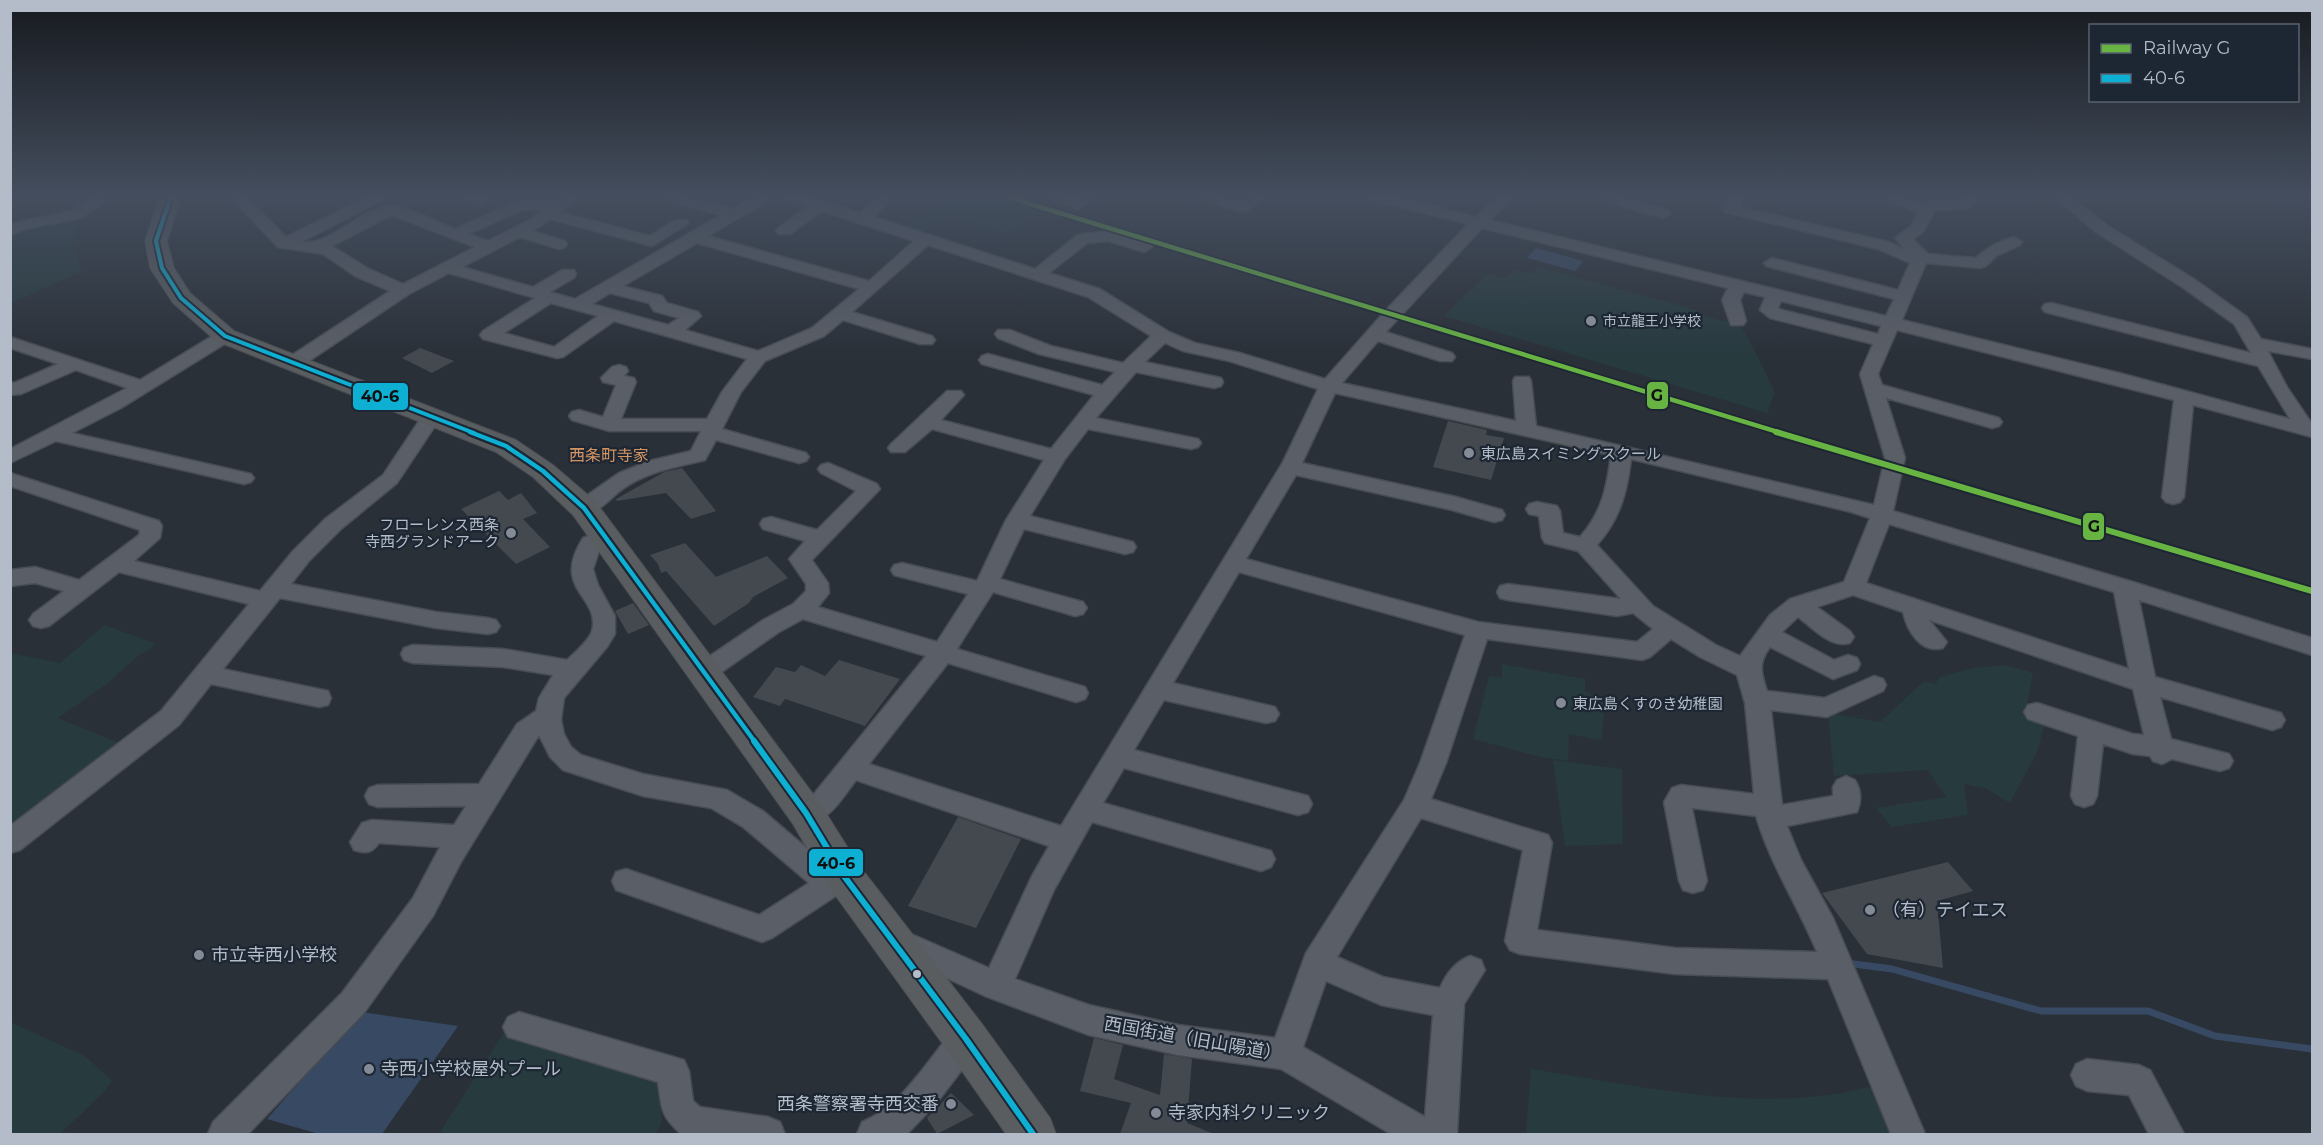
<svg xmlns="http://www.w3.org/2000/svg" width="2323" height="1145" font-family="Montserrat,'Noto Sans JP',sans-serif">
	<style>
		.green { fill: #273a3e }
		.water { fill: #384963 }
		.lines { fill: none; stroke-linecap: round; stroke-linejoin: round }
		.stream { stroke: #384963; stroke-width: 7 }
		.building { fill: #444950 }
		.minor-casing { stroke: #484c53; stroke-width: 3 }
		.highway-casing { stroke: #474c53; stroke-width: 2 }
		.minor { fill: #5a5e66; fill-rule: evenodd }
		.highway { fill: #5a5d60; fill-rule: evenodd }
		.bus-1-far2-casing { stroke: #1d2633; stroke-width: 8 }
		.bus-1-far1-casing { stroke: #1d2633; stroke-width: 9 }
		.bus-1-casing { stroke: #1d2633; stroke-width: 10 }
		.bus-1-far2 { stroke: #0dafd3; stroke-width: 4 }
		.bus-1-far1 { stroke: #0dafd3; stroke-width: 4.5 }
		.bus-1 { stroke: #0dafd3; stroke-width: 6 }
		.rail-1-far1-casing { stroke: #1d2633; stroke-width: 8 }
		.rail-1-casing { stroke: #1d2633; stroke-width: 10 }
		.rail-1-far1 { stroke: #68b443; stroke-width: 4.5 }
		.rail-1 { stroke: #68b443; stroke-width: 6 }
		.poi-dot { fill: #848b96; stroke: #1d2633; stroke-width: 2 }
		.bus-dot { fill: #b4bcc9; stroke: #1d2633; stroke-width: 2 }
		.labels { text-anchor: middle; dominant-baseline: central; stroke-width: 4.5; stroke-linejoin: round; paint-order: stroke }
		.far-poi-label { font-size: 14px; fill: #b4bcc9; stroke: #1d2633; text-anchor: start }
		.poi-label { font-size: 15px; fill: #b4bcc9; stroke: #1d2633; text-anchor: start }
		.neighbourhood-label { font-size: 16px; fill: #d59563; stroke: #1d2633 }
		.near-poi-label { font-size: 18px; fill: #b4bcc9; stroke: #1d2633; text-anchor: start }
		.near-street-label { font-size: 18px; fill: #b4bcc9; stroke: #1d2633 }
		.line-badge { stroke: #1d2633; stroke-width: 2 }
		.pale-badge-label { font-size: 16px; text-anchor: middle; font-weight: bold; fill: #111 }
	</style>
	<rect width="100%" height="100%" fill="#2a3038"/>
	<!-- green -->
	<g class="green">
		<path d="M892,196H992L1041,211L1007,235L945,217L932,223L924,233L907,227L910,213H927L931,202L888,200Z"/>
		<path d="M76,215L73,246L82,271L11,303L10,230Z"/>
		<path d="M1539,267L1696,310C1707,322 1730,317 1742,330C1751,339 1768,379 1775,392L1767,413L1444,316L1487,274L1505,278L1514,270L1532,274Z"/>
		<path d="M105,625L156,644L134,659L108,683L58,718L131,748L11,840V653L60,663Z"/>
		<path d="M1502,664L1585,679V691L1604,704L1602,740L1569,734L1568,761L1541,757L1473,739L1489,676L1502,678Z"/>
		<path d="M2005,665L2033,673L2025,716L2045,723L2037,752L2010,803L1985,788L1964,784L1968,815L1892,827L1876,808L1946,797L1928,770L1834,776L1828,713L1880,722L1924,681L1935,684L1940,677L1974,668Z"/>
		<path d="M1553,760L1622,769L1623,844L1565,846Z"/>
		<path d="M10,1022L85,1056L112,1081L103,1093L61,1133L62,1134H11Z"/>
		<path d="M504,1032L661,1079V1125L655,1134H451L440,1132Z"/>
		<path d="M1531,1069C1643,1086 1771,1118 1882,1083L1903,1134H1526Z"/>
	</g>
	<!-- water -->
	<g class="water">
		<path d="M1536,248L1583,261L1575,271L1527,258Z"/>
		<path d="M361,1012L458,1026L382,1134H319L267,1119Z"/>
	</g>
	<g class="lines">
		<!-- stream -->
		<path class="stream" d="M1846,963L1892,969L2041,1011H2148L2215,1036L2312,1049"/>
	</g>
	<!-- building -->
	<g class="building">
		<path d="M420,348L454,361L432,373L402,358Z"/>
		<path d="M1448,421L1487,430L1486,435L1504,438L1491,480L1433,467Z"/>
		<path d="M682,468L716,511L691,519L666,493L617,501L616,499L664,472Z"/>
		<path d="M499,491L508,500L521,493L537,513L523,519L550,547L516,564L461,509Z"/>
		<path d="M685,543L716,577L767,556L788,578L753,597L749,603L714,626L666,571L661,573L658,564L650,555Z"/>
		<path d="M633,603L649,625L628,634L615,611Z"/>
		<path d="M839,660L900,679L865,726L785,699L780,706L753,697L776,667L795,672L801,665L825,676Z"/>
		<path d="M958,817L1021,839L976,928L908,906Z"/>
		<path d="M1948,862L1973,891L1937,901L1943,968L1867,954L1822,893Z"/>
		<path d="M1094,1038L1123,1045L1114,1079L1160,1095L1164,1054L1192,1059L1187,1123L1214,1134H1120L1131,1103L1080,1091Z"/>
		<path d="M951,1093L974,1115L937,1134L927,1118Z"/>
	</g>
	<g class="lines">
		<!-- minor casing -->
		<g class="minor-casing">
			<g id="minor">
				<path d="M95,196H113L81,218L25,229L10,235V224L71,211Z"/>
				<path d="M229,196H245L286,237L369,196H388L385,199L301,242C335,246 364,202 397,207C416,210 437,222 455,229L513,203L530,199L554,201L561,196H578L559,212L650,236L675,220H687L689,223L652,246L550,219L532,231L565,241L567,244L565,247L559,249L520,237L462,267L533,287L562,270H574L576,274L574,278L550,292L575,299L721,215L659,199L657,196H681L733,209L755,196H773L771,199L708,236L869,281L914,241L822,211L790,234H778L776,231L778,228L808,206L786,199L784,196H806L860,213L878,196H894L874,217L1035,269L1076,236L1082,234L1109,231L1150,244L1152,247L1144,252L1108,241L1087,243L1049,273L1100,289L1169,332L1195,343L1240,353L1325,379L1386,310L1468,224L1368,199L1366,196H1391L1476,217L1497,196H1513L1490,220L1886,316L1894,299L1766,266L1764,263L1772,258L1898,290L1910,263L1878,249L1725,212L1722,209L1731,196H1745L1739,207L1889,242L1904,249L1895,238L1911,226L1918,213L1885,199L1883,196H1903L1923,204L1937,199L1959,201L1966,196H1983L1967,209L1935,210L1923,232L1913,239L1928,254L1976,258C1986,248 2000,241 2014,237L2022,242L2020,245L1996,256L1986,266L1980,268L1926,263L1902,320L2123,374L2290,419L2258,366L2045,312L2042,308L2045,304L2051,303L2251,353L2234,324L2182,287L2096,232L2053,196H2070L2108,226L2194,279L2247,317L2261,339L2312,349V359L2268,351L2287,387L2312,424V437L2193,405L2184,497L2180,502L2173,504L2166,502L2162,497L2174,400L1897,330L1878,374L1882,385L1999,418L2002,422L1999,426L1992,428L1886,398L1905,458L1893,511L2133,582L2312,638V655L2139,600L2155,677L2281,713L2285,720L2281,727L2272,730L2160,697L2171,739L2229,754L2233,761L2229,768L2220,771L2172,759L2162,764L2153,761L2150,756L2133,754L2103,744L2097,796L2093,804L2084,807L2075,804L2071,796L2078,736L2028,719L2024,712L2028,705L2037,703L2133,734L2144,735L2133,689L1929,620L1947,642L1943,648C1921,654 1907,631 1903,612L1853,595L1817,607L1850,631L1854,637L1850,643C1831,649 1813,628 1798,617L1782,632L1834,660L1848,655L1857,658L1860,664L1857,670L1833,679L1770,647C1758,663 1761,673 1767,691L1824,698L1874,676L1883,679L1886,685L1883,691L1827,717L1771,710L1782,805L1833,796V787L1837,780L1846,776L1855,780C1861,790 1862,801 1857,812L1787,826L1801,860L1833,918L1925,1134H1891L1828,979L1675,974L1520,954L1510,950L1505,941L1523,850L1421,818L1337,957L1383,977L1440,988C1446,974 1455,962 1470,956L1481,960L1485,970L1464,1004L1457,1134H1391L1281,1069L1178,1055L1089,1035L985,996L891,952L887,943L891,934L902,930L989,968L1032,876L1049,846L856,780C841,800 825,830 796,821L792,813L796,805L809,800L926,656L803,619L779,632L713,678L704,681L695,678L692,672L695,666L763,620L793,604L806,591V584L789,559L805,541L763,529L760,524L763,519L771,517L817,530L856,491L821,473L818,469L821,465L828,463L877,484L880,489L812,560L828,583L829,593L818,607L937,642L968,594L894,575L891,570L894,565L902,563L977,581L1006,520L1044,460L932,429L905,452H891L888,448L891,444L947,391H961L964,395L941,420L1051,449L1094,395L982,364L979,360L982,356L988,354L1102,385L1115,372L1039,354L998,338L995,334L998,330H1010L1051,346L1123,363L1151,336L1088,297L928,245L852,312L932,336L935,340L932,344H920L843,320L824,336L765,361L741,392L722,429L806,453L809,457L806,461L799,463L716,440L705,460C677,467 649,471 624,488C609,498 598,518 576,513L573,508L576,503L619,473L649,461L691,451L701,431H609L572,420L569,416L572,412L579,410L603,417L616,385L603,382L601,378L612,367L619,365L626,367L628,371L624,376L634,378L636,382L621,419H707L722,392L747,359L614,321L563,357L557,358L483,339L480,335L483,331L535,298L449,273L409,294L300,367H286L284,363L286,359L390,291L355,276L323,254L278,247ZM530,209L543,210L528,221L488,241L469,234L522,210ZM394,216L475,247L403,284L367,268L332,246L386,218ZM1482,228L1728,288L1722,300L1731,325H1743L1746,321L1740,300L1744,292L1765,297L1760,310L1770,318L1873,344L1860,374L1885,458L1874,505L1536,426L1531,381L1529,377H1515L1513,381L1516,421L1342,383L1378,341L1440,361H1452L1455,357L1452,353L1386,332ZM697,243L859,289L812,328L758,351L685,330L701,316L698,312L667,303L662,296L623,286ZM610,293L649,303L654,311L679,318L668,325L592,304ZM1781,301L1881,326L1878,334L1782,310L1778,308ZM551,303L598,316L554,347L504,333ZM1165,343L1183,351L1229,361L1318,389L1283,462L1061,826L869,764L948,663L1076,702L1085,699L1088,693L1085,687L957,649L993,592L1075,616L1083,614L1087,608L1083,602L1000,579L1024,529L1125,554L1133,552L1136,547L1133,542L1030,516L1065,459L1088,429L1191,449L1198,447L1201,443L1198,439L1096,418L1136,372L1214,388L1221,386L1223,382L1221,378L1145,362ZM1335,393L1611,455C1607,487 1602,512 1580,537L1563,533L1560,511L1557,506L1537,502L1529,504L1526,509L1529,514L1539,516L1542,538L1545,543L1578,551L1621,599L1508,584L1500,586L1497,592L1500,598L1508,600L1617,616L1633,613L1653,629L1637,642L1478,622L1246,559L1296,475L1452,510L1494,522L1502,520L1505,515L1502,510L1456,497L1302,463ZM1631,459L1851,512L1870,518L1844,582L1790,599L1770,615L1740,656L1716,645L1653,606L1597,545C1620,519 1627,493 1631,459ZM1889,524L2114,592L2129,669L1866,583ZM1239,572L1465,635L1420,763L1404,800L1306,953L1275,1038L1178,1025L1089,1005L1015,979L1054,890L1092,822L1261,871L1271,867L1275,859L1271,851L1103,803L1124,768L1298,815L1308,812L1312,804L1308,796L1134,750L1164,700L1266,723L1275,721L1279,714L1275,707L1173,683ZM1487,639L1642,660L1650,657L1671,639L1700,657L1737,675L1745,703L1754,794L1681,785L1672,788L1664,802L1679,881L1683,890L1693,893L1703,890L1707,881L1692,808L1756,816C1770,864 1798,906 1817,952L1675,948L1537,930L1552,843L1548,835L1431,799L1446,763ZM1326,981L1381,1005L1433,1015L1425,1117L1303,1047Z"/>
				<path d="M462,196H485L488,199L480,204L465,199Z"/>
				<path d="M1043,196H1067L1076,199L1080,196H1098L1078,209L1046,199Z"/>
				<path d="M1193,196H1218L1240,202L1249,196H1266L1248,210L1243,212L1196,199Z"/>
				<path d="M1594,196H1618L1668,210L1671,213L1663,218L1597,199Z"/>
				<path d="M225,331L231,332L234,336L231,340L121,408L72,433L251,474L254,478L251,482L244,484L56,441L10,463V449L127,388L76,370L21,394L10,395V382L14,383L58,364L10,348V337L140,380L219,332Z"/>
				<path d="M436,411L443,413L446,417L435,426L397,483L341,529L309,561L291,584L436,612L488,618L496,620L500,626L496,632L488,634L436,628L280,598L223,669L328,691L331,698L328,705L319,707L211,684L179,725L20,850L10,853V826L161,711L249,604L119,572L49,626L41,628L33,626L29,620L33,614L64,591L35,583L10,586V570L35,567L79,580L139,535L140,530L10,486V473L159,521L162,526L160,538L134,561L260,591L293,551L325,519L383,475L421,418Z"/>
				<path d="M606,529L614,531L617,536L614,541L600,548L593,569L598,585L615,616V634L607,647L564,698L561,720L564,734L571,747L581,755L643,774L727,790L763,811L823,862L844,864L854,868L858,876L854,884L772,938L762,942L616,890L612,881L616,872L626,869L759,915L809,883L743,827L711,808L643,796L563,770L550,757L539,735L461,862L433,916L364,1013L248,1134H208L213,1122L342,993L413,898L440,847L379,843C372,853 366,854 354,850L350,842L362,823L372,820L454,825L466,806L378,807L369,804L365,796L369,788L378,785L479,784L517,724L536,711L539,698L553,675L503,667L413,663L404,660L401,654L404,648L413,645L503,649L567,660C574,653 589,641 592,631C601,596 550,590 583,538Z"/>
				<path d="M519,1012L684,1060L689,1071L693,1101L700,1107L768,1117L780,1122L785,1134H681C660,1115 662,1109 658,1082L508,1037L503,1027L508,1017Z"/>
				<path d="M966,1024L977,1028L982,1039L977,1050L935,1105L907,1134H857L862,1122C893,1109 913,1082 933,1056C943,1043 951,1030 966,1024Z"/>
				<path d="M2087,1059L2139,1065L2150,1070L2184,1134H2149L2129,1095L2087,1091L2076,1086L2071,1075L2076,1064Z"/>
			</g>
		</g>
		<!-- highway casing -->
		<g class="highway-casing">
			<path id="highway" d="M160,196H182L167,241L174,268L190,293L234,331L516,440L553,465L595,501L819,802L858,864L982,1024L1050,1118L1056,1134H1006L950,1054L830,888L793,824L573,515L533,477L496,452L216,341L173,303L150,268L145,241Z"/>
		</g>
		<!-- minor -->
		<use href="#minor" class="minor"/>
		<!-- highway -->
		<use href="#highway" class="highway"/>
		<!-- bus-1-far2 casing -->
		<g class="bus-1-far2-casing">
			<path id="bus-1-far2" d="M171,196L156,241L162,268L181,298L225,336L474,433"/>
		</g>
		<!-- bus-1-far1 casing -->
		<g class="bus-1-far1-casing">
			<path id="bus-1-far1" d="M470,432L506,446L543,471L584,508L755,742"/>
		</g>
		<!-- bus-1 casing -->
		<g class="bus-1-casing">
			<path id="bus-1" d="M754,741L806,813L844,876L966,1039L1033,1134"/>
		</g>
		<!-- bus-1-far2 -->
		<use href="#bus-1-far2" class="bus-1-far2"/>
		<!-- bus-1-far1 -->
		<use href="#bus-1-far1" class="bus-1-far1"/>
		<!-- bus-1 -->
		<use href="#bus-1" class="bus-1"/>
		<!-- rail-1-far1 casing -->
		<g class="rail-1-far1-casing">
			<path id="rail-1-far1" d="M1004,196L1781,433"/>
		</g>
		<!-- rail-1 casing -->
		<g class="rail-1-casing">
			<path id="rail-1" d="M1776,432L2312,591"/>
		</g>
		<!-- rail-1-far1 -->
		<use href="#rail-1-far1" class="rail-1-far1"/>
		<!-- rail-1 -->
		<use href="#rail-1" class="rail-1"/>
	</g>
	<!-- sky -->
	<linearGradient id="sky" x2="0" y2="1"><stop stop-color="#171a1f"/><stop offset="0.55" stop-color="#444e5e"/><stop offset="1" stop-color="#444e5e" stop-opacity="0"/></linearGradient>
	<rect width="2323" height="356" fill="url(#sky)"/>
	<!-- markers -->
	<g class="poi-dot">
		<circle cx="1591" cy="321" r="6"/>
		<circle cx="1469" cy="453" r="6"/>
		<circle cx="511" cy="533" r="6"/>
		<circle cx="1561" cy="703" r="6"/>
		<circle cx="1870" cy="910" r="6"/>
		<circle cx="199" cy="955" r="6"/>
		<circle cx="369" cy="1069" r="6"/>
		<circle cx="951" cy="1104" r="6"/>
		<circle cx="1156" cy="1113" r="6"/>
	</g>
	<circle class="bus-dot" cx="917" cy="974" r="5"/>
	<g class="labels">
		<!-- far-poi labels -->
		<g class="far-poi-label">
			<text x="1603" y="321">市立龍王小学校</text>
		</g>
		<!-- poi labels -->
		<g class="poi-label">
			<text x="1481" y="453">東広島スイミングスクール</text>
			<text x="499" y="524" text-anchor="end">フローレンス西条<tspan x="499" dy="17">寺西グランドアーク</tspan></text>
			<text x="1573" y="703">東広島くすのき幼稚園</text>
		</g>
		<!-- neighbourhood labels -->
		<g class="neighbourhood-label">
			<text x="609" y="455">西条町寺家</text>
		</g>
		<!-- near-poi labels -->
		<g class="near-poi-label">
			<text x="1882" y="910">（有）テイエス</text>
			<text x="211" y="955">市立寺西小学校</text>
			<text x="381" y="1069">寺西小学校屋外プール</text>
			<text x="939" y="1104" text-anchor="end">西条警察署寺西交番</text>
			<text x="1168" y="1113">寺家内科クリニック</text>
		</g>
		<!-- near-street labels -->
		<g class="near-street-label">
			<text transform="translate(1193 1039) rotate(10)">西国街道（旧山陽道）</text>
		</g>
	</g>
	<g class="line-badge">
		<rect x="1646" y="381" width="23" height="29" rx="6" fill="#68b443"/>
		<rect x="352" y="382" width="57" height="29" rx="6" fill="#0dafd3"/>
		<rect x="2082" y="512" width="23" height="29" rx="6" fill="#68b443"/>
		<rect x="808" y="848" width="56" height="29" rx="6" fill="#0dafd3"/>
	</g>
	<g class="pale-badge-label">
		<text x="1657" y="401">G</text>
		<text x="380" y="402">40-6</text>
		<text x="2094" y="532">G</text>
		<text x="836" y="869">40-6</text>
	</g>
	<!-- border -->
	<rect width="2323" height="1145" fill="none" stroke="#b4bcc9" stroke-width="24"/>
	<!-- legend -->
	<rect x="2089" y="24" width="210" height="78" fill="#1d2633" stroke="#59626f" stroke-width="1.5"/>
	<rect x="2101" y="44" width="30" height="9" fill="#68b443" stroke="#59626f" stroke-width="1.5"/>
	<text x="2143" y="54" font-size="18" fill="#b4bcc9">Railway G</text>
	<rect x="2101" y="74" width="30" height="9" fill="#0dafd3" stroke="#59626f" stroke-width="1.5"/>
	<text x="2143" y="84" font-size="18" fill="#b4bcc9">40-6</text>
</svg>
